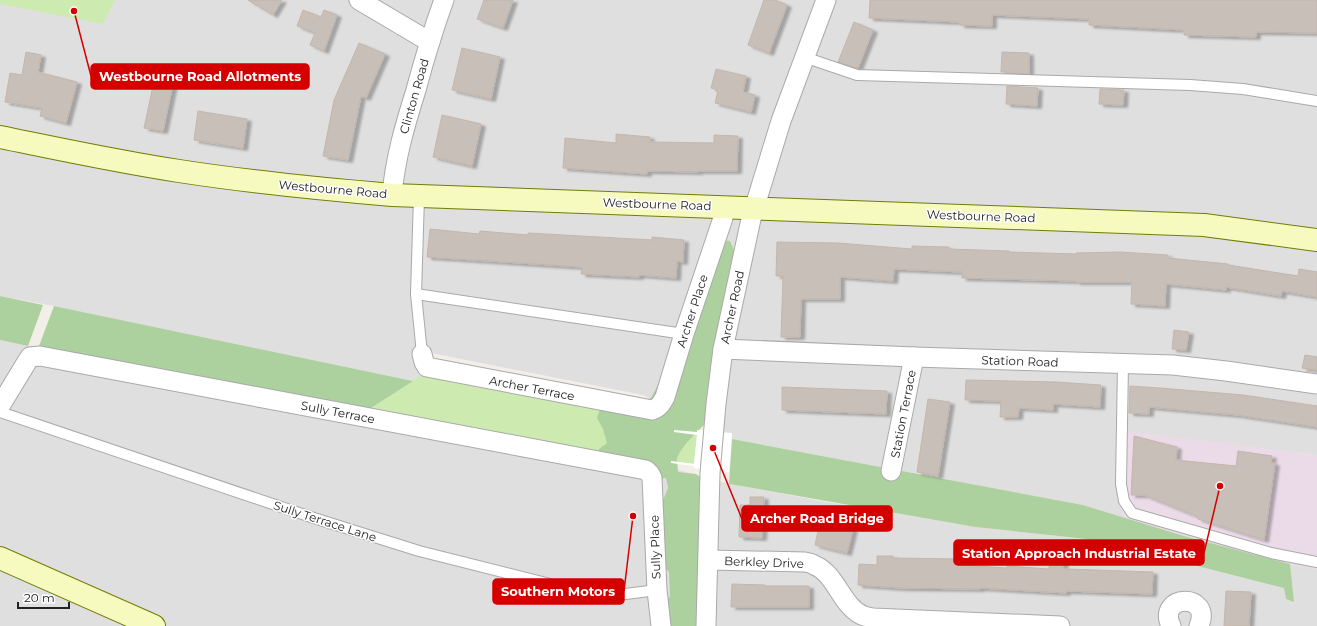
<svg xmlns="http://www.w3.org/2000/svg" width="1317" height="626" font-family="Montserrat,sans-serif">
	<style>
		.residential { fill: #e0dfdf }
		.industrial { fill: #ebdbe8 }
		.grass { fill: #cdebb0 }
		.forest { fill: #add19e }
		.pier { fill: #fff }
		.building { fill: #c7bfb8; stroke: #c4b6ab; filter: url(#shadow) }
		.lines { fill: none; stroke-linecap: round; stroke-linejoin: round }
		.lane-casing { stroke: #a9a9a9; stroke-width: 12 }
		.street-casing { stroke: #a9a9a9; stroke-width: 21 }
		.secondary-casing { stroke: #707d05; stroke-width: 24 }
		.lane { stroke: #fff; stroke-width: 10 }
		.street { stroke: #fff; stroke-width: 19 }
		.secondary { stroke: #f7fabf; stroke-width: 22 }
		.labels { text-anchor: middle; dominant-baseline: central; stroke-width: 3; stroke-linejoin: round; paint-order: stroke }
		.street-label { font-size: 12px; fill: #222; stroke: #fff }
		.leader { fill: none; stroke: #d40000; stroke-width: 1.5 }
		.callout-dot { fill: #d40000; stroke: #fff; stroke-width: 1.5 }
		.callout { fill: #d40000; stroke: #d40000; stroke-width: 1.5 }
		.callout-label { font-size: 13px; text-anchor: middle; font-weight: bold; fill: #fff }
	</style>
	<defs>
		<filter id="shadow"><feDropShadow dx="4.5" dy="2.5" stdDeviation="1" flood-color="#0004"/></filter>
	</defs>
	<rect width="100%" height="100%" fill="#f2efe9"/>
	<!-- residential -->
	<g class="residential">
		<path d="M0,0H1317V455L1124,432L1122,517L1083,505L732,439L643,395L416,350L421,375L413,381L54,306L0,296Z"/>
		<path d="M0,340L28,346H39L214,381L657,464L729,484L821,501L975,527L1096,540L1290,564L1317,569V626H0Z"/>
	</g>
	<!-- industrial -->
	<path class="industrial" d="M1124,431L1317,455V569L1290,564L1185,539L1122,517Z"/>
	<!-- grass -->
	<g class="grass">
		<path d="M0,0H115L103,24L0,4Z"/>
		<path d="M421,375L569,404L660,420L674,432L697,435L694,464L671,461L657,464L368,410Z"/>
	</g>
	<!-- forest -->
	<g class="forest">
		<path d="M716,239L730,241L734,250L707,422C698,431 680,447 677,459C677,462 678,468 678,472L696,474L701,478L700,626H669L664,606L670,596L669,572L660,563L661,505L668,488L666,478L659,479L598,457L599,449L607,443L603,429L597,418L600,409L638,403L651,398L668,366Z"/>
		<path d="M0,296L43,305L28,346L0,340Z"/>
		<path d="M54,306L413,381L368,410L214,381L39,346Z"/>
		<path d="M732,439L1083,505L1184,536L1290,564L1294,602L1286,599L1284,588L1096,540L975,527L729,484Z"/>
	</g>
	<!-- pier -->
	<path class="pier" d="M674,430L697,432V430L732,433L729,472L694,468V466L671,463V461L694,464L697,435L674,432Z"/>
	<!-- building -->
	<g class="building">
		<path d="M248,0H282L273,15Z"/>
		<path d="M484,0H513L503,28L477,19Z"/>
		<path d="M764,0H775L787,5L769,53L748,45Z"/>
		<path d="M870,0H1317V33L1256,32V37L1184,35V30L1089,25V19L992,15V26L960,25V22L869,18Z"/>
		<path d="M303,10L321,17L324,10L337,15L324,51L310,45L315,33L297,26Z"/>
		<path d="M854,22L873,30L858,68L838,62Z"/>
		<path d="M359,43L385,54L366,98L361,96L348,160L323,156L334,100Z"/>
		<path d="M462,48L500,57L491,99L452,90Z"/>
		<path d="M26,52L41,55L38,72L77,82L66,123L40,116L42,108L5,102L10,73L22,75Z"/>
		<path d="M1002,52L1029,53V74L1007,73V72H1001Z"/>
		<path d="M716,69L746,76L743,92L755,95L751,112L715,103L718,90L711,88Z"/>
		<path d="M154,81L173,84L163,131L144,128Z"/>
		<path d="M1007,86L1038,88L1037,106L1006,104Z"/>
		<path d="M1100,89L1124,90L1123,105L1099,104Z"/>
		<path d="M198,111L247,119L243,148L194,140Z"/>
		<path d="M442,115L481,124L472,166L433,157Z"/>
		<path d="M616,134L650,137V142L714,143V135L738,136L737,171H698V172L647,171V174L563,168L565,138L616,143Z"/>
		<path d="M430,229L479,234L480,231L528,235V233L652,240V237L684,240L683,262L677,261L676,278L639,275V277L581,274L582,267L427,257Z"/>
		<path d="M777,242L838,243L912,249V246L949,247V249L1009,251V252L1076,254V253L1120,252L1168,255V258L1228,264V265L1298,276L1299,269L1317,272V297L1282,291L1281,296L1226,287V290L1166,284L1165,306L1131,304L1132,282H1076V281L962,278V272L894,269L893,281L840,277V299H801L800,337H781L783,276H776Z"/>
		<path d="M1174,330L1189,332L1186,350L1172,349Z"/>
		<path d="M1305,355L1317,357V370L1302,368Z"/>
		<path d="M966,380L1056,382L1101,385L1100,407L1053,404V410L1019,408L1018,417H1000L1001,401L965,400Z"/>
		<path d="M1130,386L1160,388L1243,395L1317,406V427L1238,415L1149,407V414L1129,413Z"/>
		<path d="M782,387L887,391L886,414L782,410Z"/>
		<path d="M928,399L950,402L938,476L917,472Z"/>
		<path d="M1134,436L1177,447L1176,460L1236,466L1238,451L1272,456L1271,463H1275L1264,540L1198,519V517L1144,495H1131Z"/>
		<path d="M750,497H764L762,538L739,537L740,505H750Z"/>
		<path d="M820,522L853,529L847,553L815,545Z"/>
		<path d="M877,556H893V558L963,559V565L1007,568V566L1049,569V560H1064L1063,568L1067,569L1153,572L1152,594L1066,591V593L980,588V589L901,588L858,585L859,564L877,565Z"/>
		<path d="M732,584L765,585V586H809V607H731Z"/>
		<path d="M1226,591L1251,592L1249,626H1224Z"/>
	</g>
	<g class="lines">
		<!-- lane casing -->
		<g class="lane-casing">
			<g id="lane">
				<path d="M804,57L857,75L1190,85L1243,89L1317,101"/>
				<path d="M419,197L416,294L422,354"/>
				<path d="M416,294L684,334"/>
				<path d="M1123,364L1121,484L1124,501L1132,513L1271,553L1317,562"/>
				<path d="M0,412L317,519L419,551L602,597L657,590"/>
			</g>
		</g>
		<!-- street casing -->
		<g class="street-casing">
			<g id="street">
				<path d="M359,0L430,42"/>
				<path d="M392,195C395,159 405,125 416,90C424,60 433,30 444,0"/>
				<path d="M723,349L914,357L1173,365L1226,371L1317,384"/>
				<path d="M422,354L424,362L427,367L432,368L652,410C659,408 661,404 665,397L684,334L723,218L724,207"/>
				<path d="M0,406L28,360L30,357L40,356L646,470L650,474L652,478L657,590L661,626"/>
				<path d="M891,471L914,357"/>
				<path d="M708,560L805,562C808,563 812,563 814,565C837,574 841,607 864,616C867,617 870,617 873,618L1060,626"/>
				<path d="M706,626L710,473L716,404L723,349L751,219L781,121L826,0"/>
				<path d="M1171,626C1156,594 1213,592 1199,626"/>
			</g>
		</g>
		<!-- secondary casing -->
		<g class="secondary-casing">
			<g id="secondary">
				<path d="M0,137C59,149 119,162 179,171C250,182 321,189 392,195L1204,225L1317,240"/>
				<path d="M0,558L154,626"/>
			</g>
		</g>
		<!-- lane -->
		<use href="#lane" class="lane"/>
		<!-- street -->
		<use href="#street" class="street"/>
		<!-- secondary -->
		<use href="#secondary" class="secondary"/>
	</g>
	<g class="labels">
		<!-- street labels -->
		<g class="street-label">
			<text transform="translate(414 96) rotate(-74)">Clinton Road</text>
			<text transform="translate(333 189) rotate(5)">Westbourne Road</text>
			<text transform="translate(657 204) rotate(2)">Westbourne Road</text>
			<text transform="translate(981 216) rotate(2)">Westbourne Road</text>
			<text transform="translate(732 307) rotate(-78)">Archer Road</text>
			<text transform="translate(692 311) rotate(-72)">Archer Place</text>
			<text transform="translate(1020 361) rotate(2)">Station Road</text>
			<text transform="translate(532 388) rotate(11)">Archer Terrace</text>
			<text transform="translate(338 412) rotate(11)">Sully Terrace</text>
			<text transform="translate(903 414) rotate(-79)">Station Terrace</text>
			<text transform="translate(325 521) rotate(18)">Sully Terrace Lane</text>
			<text transform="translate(655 547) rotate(-92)">Sully Place</text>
			<text transform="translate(764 562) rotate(2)">Berkley Drive</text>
		</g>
	</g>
	<!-- callouts -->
	<path class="leader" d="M74 11L91 76M713 448L742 519M1220 486L1204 553M633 516L624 591"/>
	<g class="callout-dot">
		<circle cx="74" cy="11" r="4"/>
		<circle cx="713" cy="448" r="4"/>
		<circle cx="1220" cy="486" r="4"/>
		<circle cx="633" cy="516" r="4"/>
	</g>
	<g class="callout">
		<rect x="91" y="64" width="218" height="25" rx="4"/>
		<rect x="742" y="506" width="150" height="25" rx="4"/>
		<rect x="954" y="540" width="250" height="25" rx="4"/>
		<rect x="493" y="579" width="131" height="25" rx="4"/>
	</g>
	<g class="callout-label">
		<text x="200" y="81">Westbourne Road Allotments</text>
		<text x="817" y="523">Archer Road Bridge</text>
		<text x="1079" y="558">Station Approach Industrial Estate</text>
		<text x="558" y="596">Southern Motors</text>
	</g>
	<!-- scale -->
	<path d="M18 602v6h51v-6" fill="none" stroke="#222222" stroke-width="2"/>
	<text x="24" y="602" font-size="12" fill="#222222" stroke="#ffffff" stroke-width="3" paint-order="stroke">20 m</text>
</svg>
